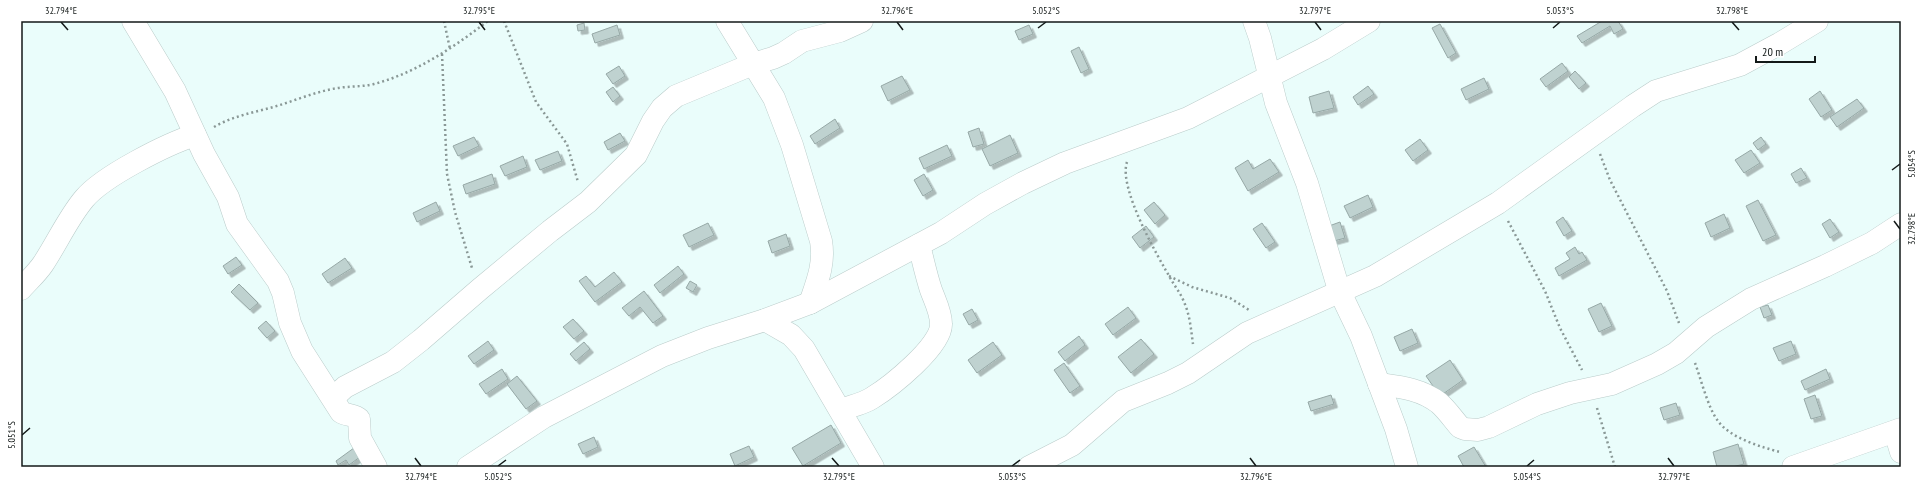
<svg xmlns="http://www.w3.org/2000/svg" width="1922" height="488" font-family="'PT Sans Narrow',sans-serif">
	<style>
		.building { fill: #bfd2d0; stroke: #96a8a6; filter: url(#shadow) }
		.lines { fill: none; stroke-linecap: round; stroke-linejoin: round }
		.street-casing { stroke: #baccca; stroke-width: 23 }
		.path { stroke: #8a9896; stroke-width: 2.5; stroke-dasharray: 2 3; stroke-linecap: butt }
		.street { stroke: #fff; stroke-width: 22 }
		.ticks { fill: none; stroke: #131918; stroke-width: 1.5 }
		.neatline { fill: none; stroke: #131918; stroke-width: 1.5 }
		.ticks-label { font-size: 10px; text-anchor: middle; fill: #131918 }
	</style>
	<defs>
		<filter id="shadow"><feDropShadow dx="3.5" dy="3.5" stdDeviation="0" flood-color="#0004"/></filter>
	</defs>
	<rect width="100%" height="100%" fill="#eafdfb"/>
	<!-- building -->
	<g class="building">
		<path d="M1602,21H1618L1623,29L1614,34L1610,26L1582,43L1577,36Z"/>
		<path d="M584,23L585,30L578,31L577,25Z"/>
		<path d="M1440,24L1456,53L1448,58L1432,28Z"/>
		<path d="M617,25L620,35L595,43L592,34Z"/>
		<path d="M1029,25L1033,34L1019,40L1015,31Z"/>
		<path d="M1079,47L1089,69L1081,73L1071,51Z"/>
		<path d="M1562,63L1568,71L1546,87L1540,79Z"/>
		<path d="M619,66L625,76L613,84L606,74Z"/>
		<path d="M1575,71L1586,83L1579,89L1569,77Z"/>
		<path d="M902,76L910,90L888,101L881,86Z"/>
		<path d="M1484,78L1489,89L1466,100L1461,89Z"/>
		<path d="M1368,86L1374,94L1358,105L1353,97Z"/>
		<path d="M613,87L620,96L613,102L606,92Z"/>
		<path d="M1329,91L1334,108L1313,113L1309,97Z"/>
		<path d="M1820,91L1832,110L1821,117L1809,99Z"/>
		<path d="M1857,99L1864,108L1837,127L1830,117Z"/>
		<path d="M835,119L840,128L815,144L810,136Z"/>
		<path d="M979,128L984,144L973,147L968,132Z"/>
		<path d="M620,133L625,141L608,150L604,142Z"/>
		<path d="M1010,135L1018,153L990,166L982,149Z"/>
		<path d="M474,137L479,146L458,156L453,146Z"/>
		<path d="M1761,137L1766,144L1758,150L1753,143Z"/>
		<path d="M1420,139L1428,150L1413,161L1405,150Z"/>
		<path d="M947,145L952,156L924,169L919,158Z"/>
		<path d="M1751,150L1760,163L1744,173L1735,160Z"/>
		<path d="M558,151L562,161L540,170L535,160Z"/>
		<path d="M523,156L527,167L505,176L500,166Z"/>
		<path d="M1270,159L1279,172L1248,191L1235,168L1248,160L1253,169Z"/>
		<path d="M1801,168L1807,178L1796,183L1791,174Z"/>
		<path d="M492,174L495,184L466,194L463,185Z"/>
		<path d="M924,174L933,190L923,196L914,180Z"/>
		<path d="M1368,195L1373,207L1350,218L1344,206Z"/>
		<path d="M1758,200L1776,235L1763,241L1746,206Z"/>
		<path d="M436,202L440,211L417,222L413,213Z"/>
		<path d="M1154,202L1165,215L1155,224L1144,210Z"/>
		<path d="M1724,214L1730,228L1711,237L1705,223Z"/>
		<path d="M1563,217L1572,231L1564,236L1556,222Z"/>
		<path d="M1830,219L1839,232L1830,238L1822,224Z"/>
		<path d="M1340,222L1345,238L1334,241L1329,226Z"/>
		<path d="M708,223L714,235L689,247L683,235Z"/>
		<path d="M1262,223L1275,242L1266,248L1253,229Z"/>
		<path d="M1146,226L1154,237L1140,248L1132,237Z"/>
		<path d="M786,234L790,246L772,253L768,241Z"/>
		<path d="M1575,247L1579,254L1582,252L1587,260L1559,276L1555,268L1570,259L1566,253Z"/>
		<path d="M236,257L242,265L228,274L223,266Z"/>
		<path d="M345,258L352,268L328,283L322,274Z"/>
		<path d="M678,266L684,274L660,293L654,285Z"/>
		<path d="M614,272L622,282L595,302L579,281L586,276L595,287Z"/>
		<path d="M690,281L697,285L693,292L686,288Z"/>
		<path d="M239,284L258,303L250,310L231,292Z"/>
		<path d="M644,291L663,316L653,323L640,307L629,316L622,308Z"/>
		<path d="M1601,303L1612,326L1599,332L1588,309Z"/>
		<path d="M1768,305L1772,315L1764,318L1760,307Z"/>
		<path d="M1128,307L1136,318L1113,335L1105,324Z"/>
		<path d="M972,309L978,320L969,325L963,314Z"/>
		<path d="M573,319L584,331L574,339L563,327Z"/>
		<path d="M266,321L275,331L267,338L258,328Z"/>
		<path d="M1412,329L1418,343L1400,351L1394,337Z"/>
		<path d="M1079,336L1085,345L1065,361L1058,352Z"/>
		<path d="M1141,339L1154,354L1131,373L1118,357Z"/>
		<path d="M488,341L494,350L474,364L468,356Z"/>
		<path d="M1791,341L1796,354L1779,361L1773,348Z"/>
		<path d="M584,342L590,349L576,361L570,354Z"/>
		<path d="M993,342L1002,355L977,373L968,360Z"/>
		<path d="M1450,360L1463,380L1440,396L1426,376Z"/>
		<path d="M1064,363L1080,386L1070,393L1054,370Z"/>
		<path d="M502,369L508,379L486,394L479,384Z"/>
		<path d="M1826,369L1830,379L1805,390L1801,381Z"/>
		<path d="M517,376L537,401L526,409L507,384Z"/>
		<path d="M1331,395L1334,404L1311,411L1308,402Z"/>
		<path d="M1815,395L1822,416L1811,419L1804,399Z"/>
		<path d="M1676,403L1680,415L1664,420L1660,408Z"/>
		<path d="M831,425L841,443L803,466L792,448Z"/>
		<path d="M594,437L598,447L583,454L578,444Z"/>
		<path d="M1738,444L1744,464L1732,467H1717L1713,452Z"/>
		<path d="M358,445L364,454L349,465L346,460L338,465L336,461Z"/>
		<path d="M749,446L754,457L735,466L730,454Z"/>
		<path d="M1474,447L1486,467H1464L1458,456Z"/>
	</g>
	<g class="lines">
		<!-- street casing -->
		<g class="street-casing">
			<g id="street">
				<path d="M133,21L175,91L204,154L228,197L237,224L278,281L283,293L290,323L302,351L341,412C347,416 354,414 359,419L360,438L376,467"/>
				<path d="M727,21L774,98L792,145L821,241C825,264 817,282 810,303"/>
				<path d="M1254,21L1260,38L1276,103L1307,183L1339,290L1361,336L1396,429L1407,467"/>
				<path d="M21,289C28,281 37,273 43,264C57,243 68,218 84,199C103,176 167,144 195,135"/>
				<path d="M765,320L791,335L804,349L873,467"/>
				<path d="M1379,384C1401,387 1421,389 1439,403C1447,410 1453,419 1460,427L1465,429L1478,430L1489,427L1537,404L1570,393L1612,384L1657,364L1676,353L1706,327L1751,299L1825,266L1872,243L1901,224"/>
				<path d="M333,398L345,387L393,362L421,340L480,289L550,231L588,202L636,155L653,121L662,108L676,96L753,64L773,58L784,53L802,41L840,31L862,21"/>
				<path d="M841,410C851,406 863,404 872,398C890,387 942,346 941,324C941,312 935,301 931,290C926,275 923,260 919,245"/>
				<path d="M1895,432L1901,452"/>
				<path d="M468,467L544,417L662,356L708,338L765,320L810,303L941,233L985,204L1023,183L1065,163L1188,118L1323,49L1369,21"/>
				<path d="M1029,467L1072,445L1123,401L1168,383L1188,373L1247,333L1375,276L1498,203L1633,106L1656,91L1740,65L1779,44L1817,21"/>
				<path d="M1793,467L1901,429"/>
			</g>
		</g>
		<!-- path -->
		<g class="path">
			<path d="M444,21L450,49"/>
			<path d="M504,21L536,102L567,144L578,182"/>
			<path d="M442,54L447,174L455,212L472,268"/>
			<path d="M214,127C234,115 258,112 280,105C299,99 318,91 338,88C350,86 362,87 374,84C416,73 454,47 488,21"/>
			<path d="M1600,154L1610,180L1667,291L1679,323"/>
			<path d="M1127,162C1118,188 1158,257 1172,281C1176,288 1181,294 1184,302C1190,315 1191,330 1193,344"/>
			<path d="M1508,221L1545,291L1560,328L1582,370"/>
			<path d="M1169,276L1192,287L1230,298L1249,310"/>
			<path d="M1695,363C1701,379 1708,408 1718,421C1730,438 1761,447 1780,452"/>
			<path d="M1597,408L1615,467"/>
		</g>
		<!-- street -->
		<use href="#street" class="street"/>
	</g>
	<!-- ticks -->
	<path class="ticks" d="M61,22L68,30M479,22L485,30M897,22L903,30M1315,22L1321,30M1732,22L1739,30M1038,28L1046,22M1553,28L1560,22M1892,170L1900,164M1894,221L1900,229M22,435L30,428M415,458L421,466M832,458L839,466M1250,458L1256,466M1668,458L1674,466M498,466L506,460M1012,466L1020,460M1527,466L1534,460"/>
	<!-- border -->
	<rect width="1922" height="488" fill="none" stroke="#ffffff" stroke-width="44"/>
	<!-- scale -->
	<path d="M1756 56v6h59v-6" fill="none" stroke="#131918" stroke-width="2"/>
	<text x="1762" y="56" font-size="12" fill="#131918" stroke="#ffffff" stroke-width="3" paint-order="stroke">20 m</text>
	<rect x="22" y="22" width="1878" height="444" class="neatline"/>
	<g class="ticks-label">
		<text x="61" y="14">32.794°E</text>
		<text x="479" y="14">32.795°E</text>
		<text x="897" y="14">32.796°E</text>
		<text x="1046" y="14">5.052°S</text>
		<text x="1315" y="14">32.797°E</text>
		<text x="1560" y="14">5.053°S</text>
		<text x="1732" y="14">32.798°E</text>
		<text transform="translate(1911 164) rotate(-90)" y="4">5.054°S</text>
		<text transform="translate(1911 229) rotate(-90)" y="4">32.798°E</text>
		<text transform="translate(11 435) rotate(-90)" y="4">5.051°S</text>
		<text x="421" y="480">32.794°E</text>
		<text x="498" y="480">5.052°S</text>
		<text x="839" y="480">32.795°E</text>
		<text x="1012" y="480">5.053°S</text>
		<text x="1256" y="480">32.796°E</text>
		<text x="1527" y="480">5.054°S</text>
		<text x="1674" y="480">32.797°E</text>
	</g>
</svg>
